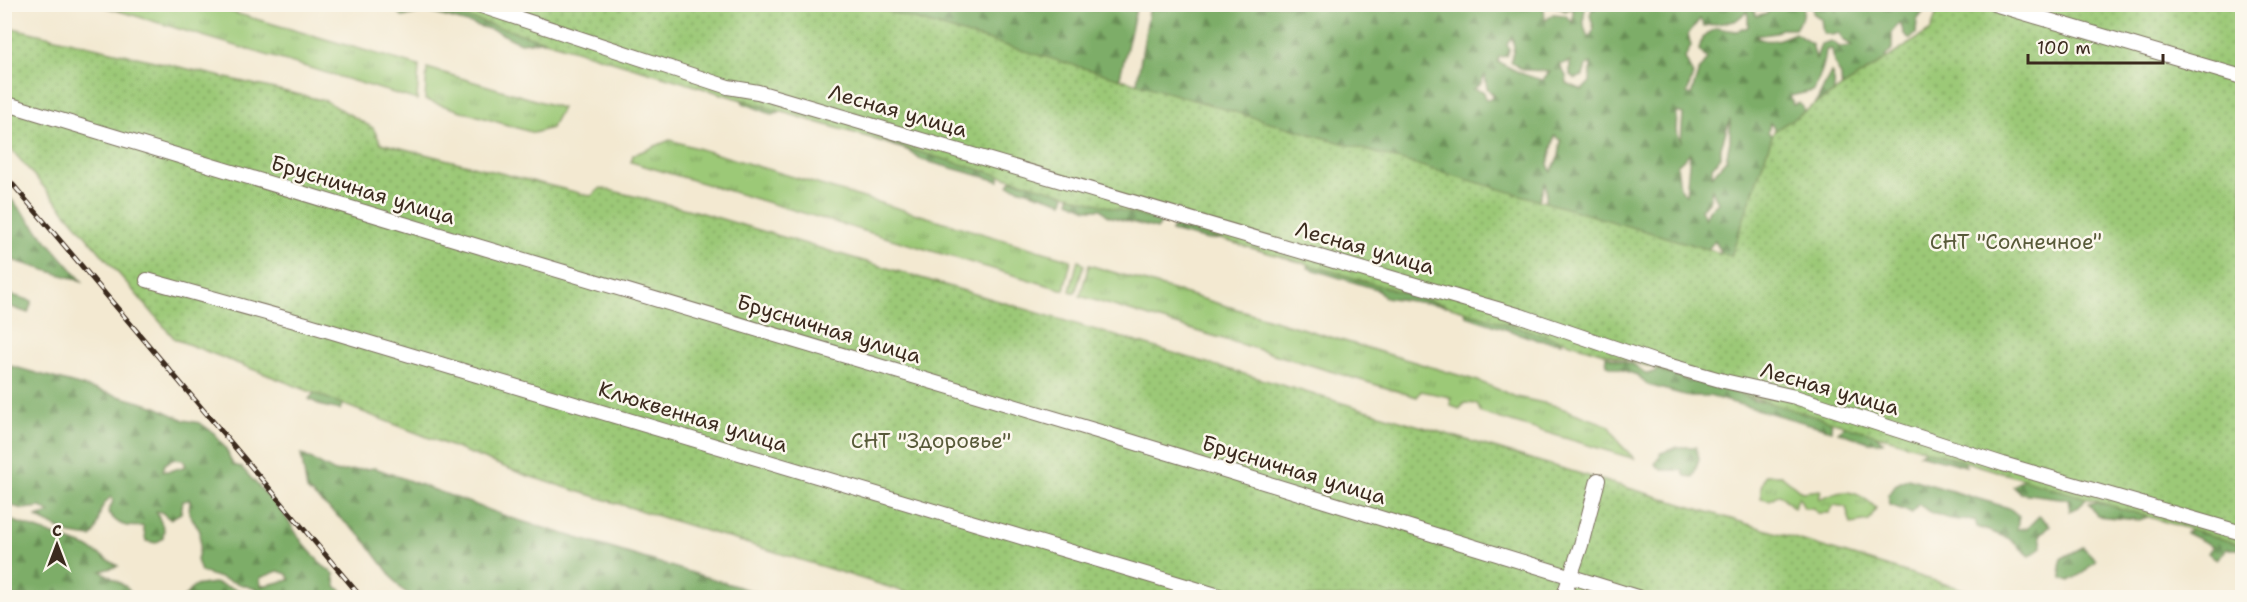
<svg xmlns="http://www.w3.org/2000/svg" width="2247" height="602" font-family="'Shantell Sans',sans-serif">
	<style>
		.grass { fill: url(#grass-tufts); stroke: #6c7a4a; stroke-width: 1.5 }
		.forest { fill: url(#forest-firs); stroke: #5c6c43; stroke-width: 1.5; fill-rule: evenodd }
		.park { fill: url(#park-dots); stroke: #6c7a4a; stroke-width: 1.5 }
		.lines { fill: none; stroke-linecap: round; stroke-linejoin: round }
		.minor-casing { stroke: #7b6d5d; stroke-width: 16 }
		.minor { stroke: #fff; stroke-width: 14 }
		.rail-casing { stroke: #3b2a1e; stroke-width: 5 }
		.rail { stroke: #fbf7ec; stroke-width: 3; stroke-dasharray: 9; stroke-linecap: butt }
		.labels { text-anchor: middle; dominant-baseline: central; stroke-width: 5; stroke-linejoin: round; paint-order: stroke }
		.street-label { font-size: 21px; fill: #3b2a1e; stroke: #fbf7ec }
		.park-label { font-size: 21px; fill: #585a39; stroke: #fbf7ec }
	</style>
	<defs>
		<pattern id="grass-tufts" width="24" height="20" patternUnits="userSpaceOnUse" patternTransform="scale(1.5)"><rect width="24" height="20" fill="#9cc977"/><path d="M3 7l-1-3M5 7V3M7 7l1-3M15 17l-1-3M17 17v-4M19 17l1-3" fill="none" stroke="#80a361"/></pattern>
		<pattern id="forest-firs" width="22" height="20" patternUnits="userSpaceOnUse" patternTransform="scale(1.5)"><rect width="22" height="20" fill="#7dad68"/><path d="M5 1l3.5 6h-7zM16 11l3.5 6h-7z" fill="#688d55"/></pattern>
		<pattern id="park-dots" width="8" height="8" patternUnits="userSpaceOnUse" patternTransform="scale(1.5)"><rect width="8" height="8" fill="#9cc977"/><path d="M2 2h.1M6 6h.1" fill="none" stroke="#80a361" stroke-width="1.8" stroke-linecap="round"/></pattern>
	</defs>
	<rect width="100%" height="100%" fill="#fbf7ec"/>
	<filter id="ink" filterUnits="userSpaceOnUse"><feTurbulence type="fractalNoise" baseFrequency=".0167" numOctaves="2"/><feDisplacementMap in="SourceGraphic" scale="12" xChannelSelector="R" yChannelSelector="G"/><feConvolveMatrix kernelMatrix="1 2 1 2 8 2 1 2 1" color-interpolation-filters="sRGB"/></filter>
	<filter id="wash" filterUnits="userSpaceOnUse"><feTurbulence type="fractalNoise" baseFrequency=".008" numOctaves="4" result="noise"/><feDisplacementMap in="SourceGraphic" scale="24" xChannelSelector="R" yChannelSelector="G"/><feGaussianBlur stdDeviation="1.35" result="paint"/><feColorMatrix in="noise" values="0 0 0 0 0 0 0 0 0 0 0 0 0 0 0 0 0 1.4 0 .05"/><feComposite in="paint" operator="in"/></filter>
	<g filter="url(#wash)">
		<rect width="100%" height="100%" fill="#f3e9d1"/>
		<!-- grass -->
		<g class="grass">
			<path d="M99,5H207L419,66L417,100Z"/>
			<path d="M427,68L562,108L551,128L534,133L425,100Z"/>
			<path d="M670,140L1071,260L1064,290L631,162L633,155Z"/>
			<path d="M1078,260L1084,265L1075,293L1070,291Z"/>
			<path d="M1089,265L1478,381L1516,397L1553,405L1610,426L1619,443L1635,459L1481,413L1477,404L1464,403L1460,409L1451,406L1450,397L1421,391L1417,397L1080,296Z"/>
			<path d="M1765,475H1781L1802,492L1821,490L1819,499C1843,488 1857,489 1876,508L1869,521L1851,524L1846,507L1834,505L1829,513H1817L1813,508H1804L1799,497L1794,508L1779,494L1770,500L1761,498V487Z"/>
		</g>
		<!-- forest -->
		<g class="forest">
			<path d="M1546,4L1544,8L1545,21L1553,14L1565,15L1573,23V8L1565,11L1553,5H1586C1583,17 1582,27 1589,38L1594,29L1590,15L1593,5H1670L1671,14L1676,5H1753L1756,16L1767,13L1775,5H1804L1803,16L1795,29H1781L1776,33L1755,36C1768,45 1782,39 1795,33L1812,44L1816,59L1821,44L1831,41L1840,47L1853,46L1843,40L1839,33L1832,35L1823,33L1821,19L1813,13V5H1834L1836,11L1839,5L1846,9L1859,4L1891,10L1884,6L1872,5L1920,6L1924,11L1917,20L1916,34L1910,39L1904,34L1900,22L1892,32V49L1885,57L1895,66C1910,64 1926,61 1930,44C1933,33 1929,31 1937,20L1944,29L1942,40L1949,47L1951,60L1943,69L1949,78L1962,81L1968,85L1964,92L1947,87L1932,114L1927,106L1924,114L1930,122L1931,133L1925,139L1921,157L1907,163L1890,152L1886,140L1879,141L1865,129L1861,135L1873,144L1866,156L1858,159L1851,151L1850,130L1857,124L1854,116L1842,100L1841,76L1834,63L1832,49L1826,50C1825,66 1820,78 1813,91L1790,96L1793,105L1799,103L1803,107L1805,119L1815,105L1831,72C1840,90 1828,96 1830,114L1844,122C1848,152 1847,161 1834,188L1824,183L1823,173L1831,162L1821,163L1818,171L1811,168L1819,160L1822,150L1807,153L1806,138L1794,148L1788,143V133L1779,134L1770,123L1768,132C1782,143 1790,152 1790,171L1781,172L1780,185L1785,187L1799,171L1804,178L1814,175C1821,186 1823,194 1817,207L1809,200L1803,206L1806,219L1813,218L1817,212L1826,213L1829,207L1825,204L1831,198L1845,193L1849,177L1863,169L1888,162L1896,171L1905,172L1914,183L1906,202L1899,200L1894,202L1898,210H1906L1909,217L1903,230L1897,235L1892,229L1893,210L1885,216L1875,212L1872,202L1873,195L1863,194L1857,187L1852,201L1844,202L1842,217L1844,213L1851,210L1859,212L1860,199L1866,200L1868,211L1874,219L1869,228L1871,247L1880,256L1873,262L1867,285L1866,299L1857,313L1855,337L1848,338L1845,348L1858,353L1855,359L1846,356L1843,359L1827,358L1822,354L1834,349L1842,339L1833,326L1832,339L1824,341L1825,325L1819,323L1811,316L1810,295L1804,297L1808,325L1803,332L1788,326L1787,313L1779,311L1774,320L1747,315L1742,322L1736,318V306H1726L1720,313L1722,330L1714,326L1712,297C1685,291 1680,290 1667,265L1659,273L1631,266L1621,260L1622,247L1601,252L1595,264L1591,259L1578,269H1570L1565,259L1570,251L1566,238L1555,240L1558,250L1548,251L1540,244C1544,236 1541,231 1541,223C1541,210 1550,195 1545,183L1531,222L1540,233L1535,240L1521,239L1510,242L1500,228L1511,221L1502,217L1500,222H1487L1490,232L1481,236L1475,228L1470,201H1462L1455,214L1447,224C1426,221 1407,214 1386,214L1384,226L1373,225L1372,218L1375,207H1366L1355,215L1342,214L1335,204L1342,195L1329,194L1321,188L1312,194L1293,199L1286,187L1285,166L1279,162L1274,148L1271,158L1257,161L1244,155C1231,160 1206,160 1194,152C1190,149 1187,143 1184,140L1170,146L1165,136L1140,131L1136,141L1127,143L1123,136L1128,127L1127,116L1134,100L1150,5ZM1748,11V27L1737,31L1716,28L1702,38L1699,50L1707,59L1699,70L1691,95L1687,93L1693,75L1685,58L1691,46L1688,34L1700,19L1704,26L1735,21ZM1512,36L1514,47L1511,62L1523,70L1550,71L1543,80C1524,76 1515,70 1498,62L1499,57L1507,56L1509,50L1507,44ZM1570,61V75L1575,79L1583,76L1586,66L1591,63L1590,82L1582,90L1567,83L1566,76L1560,65ZM1485,75L1487,88L1494,96L1486,100L1484,92L1473,89L1480,85ZM1677,112L1683,114L1681,141L1676,131ZM1730,119V141L1726,160L1712,176V167L1721,157V147ZM1555,136L1561,140L1559,156L1551,172L1548,164ZM1690,153L1686,195L1680,188L1677,165ZM1712,189L1718,203L1709,210L1705,219L1701,209L1709,202ZM1777,236L1792,237L1793,238L1774,250L1770,243ZM1715,240L1720,251L1713,260L1703,263L1696,260L1690,263V251H1707Z"/>
			<path d="M390,5H448L571,42L541,41L520,43L496,31L425,11L403,17Z"/>
			<path d="M661,5H1137L1119,81Z"/>
			<path d="M741,97L784,111L771,114L743,103Z"/>
			<path d="M872,132L966,158L974,168L989,164L999,171V181L922,160L907,150L873,139Z"/>
			<path d="M1011,180L1066,191L1063,202L1008,185Z"/>
			<path d="M1072,190L1162,222L1157,229L1108,216L1101,209H1087L1069,201Z"/>
			<path d="M4,192H5L82,281L5,258Z"/>
			<path d="M1176,221L1221,239L1208,240L1171,231Z"/>
			<path d="M1310,261L1434,296L1445,306L1384,297L1376,289L1308,268Z"/>
			<path d="M5,293L32,301L28,313L5,305Z"/>
			<path d="M1464,307L1553,332L1562,343L1538,340L1466,316Z"/>
			<path d="M1606,356L1634,365L1647,374L1659,370L1688,381L1725,387L1755,401L1779,403L1832,416L1831,430L1709,396H1688L1648,385L1637,375L1607,365Z"/>
			<path d="M4,364L154,406L184,420L200,423L214,433L226,449L233,465L241,467L283,513L302,542L322,565L334,574L336,586L349,597H281L201,572L197,560L200,546V531L189,513L190,500L183,501L181,513L170,519L161,512L156,511L164,529L163,538L156,543L146,541L143,526C127,528 118,526 108,512L113,501L111,497C93,511 103,527 91,537L70,534L36,517L50,513L41,507L23,509L5,504ZM173,459L183,460L186,466L170,471H163L165,464ZM278,571L287,574L290,580L261,586L260,578Z"/>
			<path d="M315,392L344,400L340,410L322,406L309,399Z"/>
			<path d="M1848,424L1872,431L1883,442H1869L1838,432Z"/>
			<path d="M1677,447H1696L1699,459L1693,477L1685,476L1682,470H1662L1655,464L1661,453Z"/>
			<path d="M1929,447L1962,458L1966,466L1919,454Z"/>
			<path d="M301,454L335,472L375,468L511,518L772,597H413L401,589L362,537L307,490Z"/>
			<path d="M1908,478L2009,508L2019,516L2017,529L2027,528L2039,516L2050,525L2040,535L2042,547L2030,556L2008,538L1977,527L1975,520C1954,522 1935,517 1918,504L1912,513L1890,505L1888,495L1895,485Z"/>
			<path d="M2025,478L2076,492L2086,498L2079,507L2070,511L2068,499L2020,493L2013,486Z"/>
			<path d="M2089,503C2108,502 2133,507 2150,516L2139,520L2097,516Z"/>
			<path d="M5,518L87,547L118,566L101,571L125,586L135,597H5Z"/>
			<path d="M2193,525L2242,539V549H2227L2217,559L2208,553L2213,546L2186,533Z"/>
			<path d="M2083,547L2096,560L2083,573L2069,581L2062,578L2060,567L2062,558Z"/>
			<path d="M214,583L263,597H184L194,586Z"/>
		</g>
		<!-- park -->
		<g class="park">
			<path d="M425,5H866L1731,256L1774,131L1931,30L1939,5H2242V545L1341,274L809,120Z"/>
			<path d="M4,26L326,101L373,128L381,143L591,196L601,188L695,211L1652,495L1988,597H921L525,475L175,339L5,142Z"/>
		</g>
	</g>
	<g filter="url(#ink)">
		<g class="lines">
			<!-- minor casing -->
			<g class="minor-casing">
				<g id="minor">
					<path d="M475,4L728,87L758,92L1521,316L1653,361L1724,381L1795,397L2003,464L2242,533"/>
					<path d="M1994,4L2242,77"/>
					<path d="M4,103C371,216 739,323 1107,434C1285,488 1462,544 1640,598"/>
					<path d="M147,280L306,324L1226,598"/>
					<path d="M1563,598L1581,545L1598,480"/>
				</g>
			</g>
			<!-- minor -->
			<use href="#minor" class="minor"/>
			<!-- rail casing -->
			<g class="rail-casing">
				<path id="rail" d="M4,174L362,598"/>
			</g>
			<!-- rail -->
			<use href="#rail" class="rail"/>
		</g>
	</g>
	<g class="labels">
		<!-- street labels -->
		<g class="street-label">
			<text transform="translate(898 111) rotate(16)">Лесная улица</text>
			<text transform="translate(363 190) rotate(17)">Брусничная улица</text>
			<text transform="translate(1365 248) rotate(16)">Лесная улица</text>
			<text transform="translate(829 329) rotate(17)">Брусничная улица</text>
			<text transform="translate(1830 389) rotate(16)">Лесная улица</text>
			<text transform="translate(693 417) rotate(17)">Клюквенная улица</text>
			<text transform="translate(1294 470) rotate(17)">Брусничная улица</text>
		</g>
		<!-- park labels -->
		<g class="park-label">
			<text x="2016" y="242">СНТ "Солнечное"</text>
			<text x="931" y="441">СНТ "Здоровье"</text>
		</g>
	</g>
	<!-- margin -->
	<rect width="2247" height="602" fill="none" stroke="#fbf7ec" stroke-width="24"/>
	<!-- north arrow -->
	<g transform="translate(57 545)" stroke="#fbf7ec" stroke-width="4.5" paint-order="stroke">
	<path d="M0-4.5L10 22L0 15L-10 22Z" fill="#3b2a1e"/>
	<text y="-9" font-size="16" font-weight="bold" text-anchor="middle" fill="#3b2a1e">С</text>
	</g>
	<!-- scale -->
	<path d="M2028 54v9h135v-9" fill="none" stroke="#3b2a1e" stroke-width="3"/>
	<text x="2037" y="54" font-size="18" fill="#3b2a1e" stroke="#fbf7ec" stroke-width="4.5" paint-order="stroke">100 m</text>
</svg>
